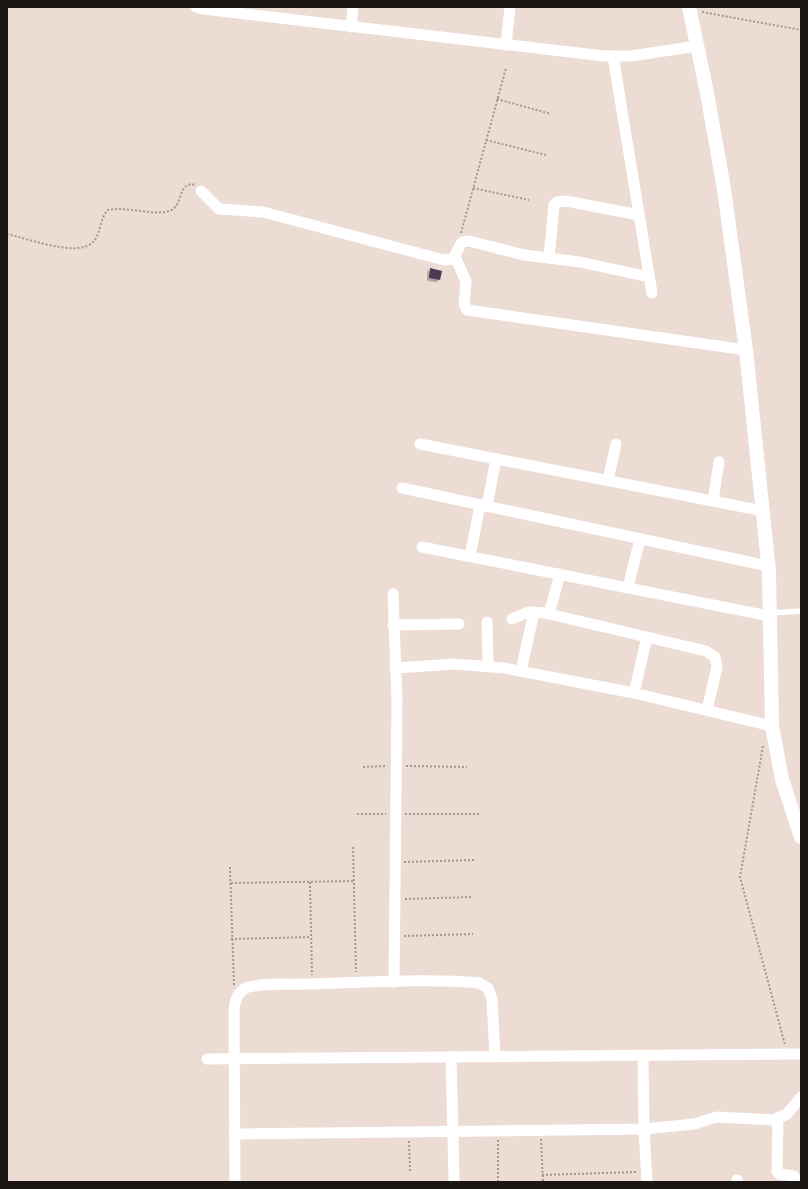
<svg xmlns="http://www.w3.org/2000/svg" width="808" height="1189" font-family="Lato,sans-serif">
	<style>
		.building { fill: #4b3b55; filter: url(#shadow) }
		.lines { fill: none; stroke-linecap: round; stroke-linejoin: round }
		.path { stroke: #a39790; stroke-width: 2; stroke-dasharray: 2 2; stroke-linecap: butt }
		.service { stroke: #fff; stroke-width: 5.5 }
		.minor { stroke: #fff; stroke-width: 11 }
		.tertiary { stroke: #fff; stroke-width: 14 }
	</style>
	<defs>
		<filter id="shadow"><feDropShadow dx="-2.5" dy="2.5" stdDeviation="0" flood-color="#0004"/></filter>
	</defs>
	<rect width="100%" height="100%" fill="#ecdcd4"/>
	<!-- building -->
	<path class="building" d="M430,268L442,271L440,280L429,278Z"/>
	<g class="lines">
		<!-- path -->
		<g class="path">
			<path d="M702,12L801,30"/>
			<path d="M497,99L551,114"/>
			<path d="M486,140L546,155"/>
			<path d="M473,188L529,200"/>
			<path d="M461,233L506,68"/>
			<path d="M7,234C27,238 80,259 94,241C101,232 100,218 108,210C126,206 153,216 169,211C183,207 177,187 191,184L195,185"/>
			<path d="M763,746L740,877L785,1045"/>
			<path d="M406,766L467,767"/>
			<path d="M363,767L386,766"/>
			<path d="M357,814H386"/>
			<path d="M405,814H480"/>
			<path d="M353,847L356,972"/>
			<path d="M404,862L475,860"/>
			<path d="M230,867L234,985"/>
			<path d="M310,882L312,975"/>
			<path d="M231,883L354,881"/>
			<path d="M405,899L472,897"/>
			<path d="M404,936L473,934"/>
			<path d="M231,939L311,937"/>
			<path d="M541,1139L543,1182"/>
			<path d="M498,1140V1182"/>
			<path d="M409,1141L410,1171"/>
			<path d="M542,1175L637,1172"/>
		</g>
		<!-- service -->
		<path class="service" d="M770,613L801,611"/>
		<!-- minor -->
		<g class="minor">
			<path d="M196,7L203,9L604,56H631L697,46"/>
			<path d="M351,27L353,7"/>
			<path d="M506,45L510,7"/>
			<path d="M613,56L652,293"/>
			<path d="M201,191L219,209L263,212L444,260L453,259L462,242L469,241L524,255L580,262L649,277"/>
			<path d="M455,257L466,281L464,304L467,310L746,350"/>
			<path d="M549,258L554,205L557,202L566,201L639,215"/>
			<path d="M420,444L764,511"/>
			<path d="M608,480L616,444"/>
			<path d="M402,488L768,566"/>
			<path d="M713,501L719,462"/>
			<path d="M487,506L496,459"/>
			<path d="M422,547L769,616"/>
			<path d="M470,556L480,505"/>
			<path d="M628,587L640,539"/>
			<path d="M393,594L397,700L394,982"/>
			<path d="M549,614L560,574"/>
			<path d="M512,619L528,612L545,613L706,651L715,657L717,667L707,710"/>
			<path d="M487,622L488,665"/>
			<path d="M393,625L459,624"/>
			<path d="M395,668L455,664L504,668L634,693L772,726"/>
			<path d="M521,671L534,612"/>
			<path d="M634,693L647,637"/>
			<path d="M643,1055L644,1129L647,1182"/>
			<path d="M451,1056L454,1180"/>
			<path d="M207,1059L801,1054"/>
			<path d="M778,1118L777,1171L779,1174L794,1176L796,1182"/>
			<path d="M234,1134L644,1129L694,1124L717,1117L774,1120L787,1114L801,1097"/>
			<path d="M235,1182L234,1014C234,1004 236,993 246,988C261,982 290,985 307,984C362,983 424,978 479,983L488,988L492,999L495,1056"/>
			<path d="M737,1182V1180"/>
		</g>
		<!-- tertiary -->
		<path class="tertiary" d="M689,7L707,93L724,189L746,350L769,572L772,726L782,779L801,837"/>
	</g>
	<!-- border -->
	<rect width="808" height="1189" fill="none" stroke="#1c1714" stroke-width="16"/>
</svg>
